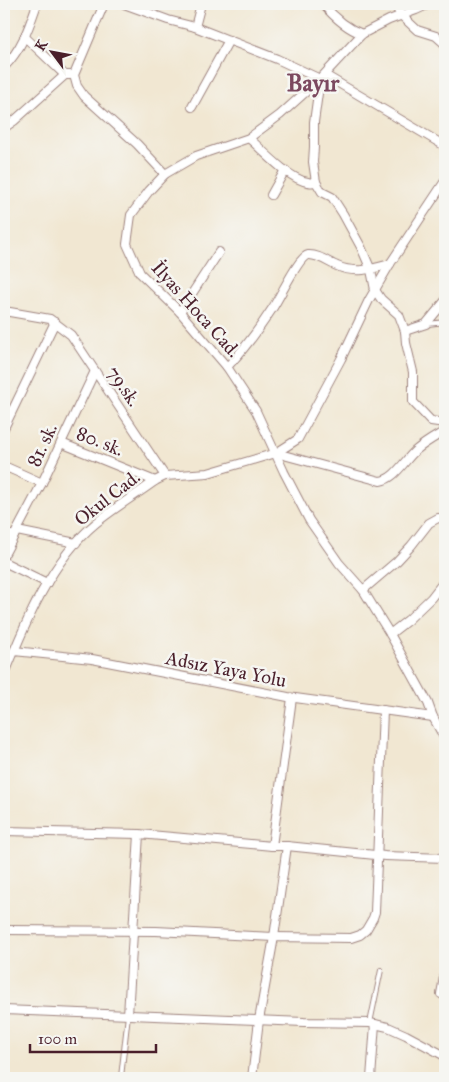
<svg xmlns="http://www.w3.org/2000/svg" width="449" height="1082" font-family="'IM FELL Great Primer',serif">
	<style>
		.lines { fill: none; stroke-linecap: round; stroke-linejoin: round }
		.service-casing { stroke: #9e837e; stroke-width: 6 }
		.minor-casing { stroke: #9e837e; stroke-width: 10 }
		.service { stroke: #fff; stroke-width: 4 }
		.minor { stroke: #fff; stroke-width: 8 }
		.labels { text-anchor: middle; dominant-baseline: central; stroke-width: 5; stroke-linejoin: round; paint-order: stroke }
		.street-label { font-size: 19px; fill: #4a1f2b; stroke: #f6f6f2 }
		.district-label { font-size: 24px; font-weight: bold; fill: #7c495f; stroke: #f6f6f2 }
	</style>
	<rect width="100%" height="100%" fill="#f6f6f2"/>
	<filter id="ink" filterUnits="userSpaceOnUse"><feTurbulence type="fractalNoise" baseFrequency=".02" numOctaves="2"/><feDisplacementMap in="SourceGraphic" scale="10" xChannelSelector="R" yChannelSelector="G"/><feConvolveMatrix kernelMatrix="1 2 1 2 8 2 1 2 1" color-interpolation-filters="sRGB"/></filter>
	<filter id="wash" filterUnits="userSpaceOnUse"><feTurbulence type="fractalNoise" baseFrequency=".0096" numOctaves="4" result="noise"/><feDisplacementMap in="SourceGraphic" scale="20" xChannelSelector="R" yChannelSelector="G"/><feGaussianBlur stdDeviation="1.12" result="paint"/><feColorMatrix in="noise" values="0 0 0 0 0 0 0 0 0 0 0 0 0 0 0 0 0 1.4 0 .05"/><feComposite in="paint" operator="in"/></filter>
	<g filter="url(#wash)">
		<rect width="100%" height="100%" fill="#f1e7d2"/>
	</g>
	<g filter="url(#ink)">
		<g class="lines">
			<!-- service casing -->
			<g class="service-casing">
				<g id="service">
					<path d="M428,324L445,322"/>
					<path d="M370,1023L381,970"/>
					<path d="M121,1077L128,1015"/>
				</g>
			</g>
			<!-- minor casing -->
			<g class="minor-casing">
				<g id="minor">
					<path d="M104,4L74,75L77,86L84,96L137,144L165,174"/>
					<path d="M124,4L168,20L195,27L277,59L320,79L314,122V147L313,162L316,182L322,192L332,197L343,214L361,247L371,270L375,290L381,299L399,315L405,331L406,343L413,372V402L431,421L445,423"/>
					<path d="M323,4C334,17 346,28 362,34"/>
					<path d="M394,4L401,15L417,30L436,36L445,44"/>
					<path d="M429,4L416,10L389,20L362,34L320,79L280,115L249,138L196,156L165,174L149,191L131,215L127,244L140,273L180,312L227,367L256,411L284,472L309,520L339,563L363,590L390,634L428,703L433,717L445,739"/>
					<path d="M195,27L201,4"/>
					<path d="M25,37L65,75H70"/>
					<path d="M4,67C22,49 29,27 37,4"/>
					<path d="M325,75L445,146"/>
					<path d="M192,107L229,40"/>
					<path d="M4,128L14,121L65,75"/>
					<path d="M249,138C262,150 290,180 308,182C310,183 313,182 316,182"/>
					<path d="M271,195L285,170"/>
					<path d="M4,311L50,319L71,335L165,476"/>
					<path d="M180,312L219,252"/>
					<path d="M405,331L426,324L445,301"/>
					<path d="M227,367C244,350 259,329 272,309C279,299 299,256 308,255C318,254 329,263 337,266C355,274 372,269 390,264"/>
					<path d="M4,428L55,322"/>
					<path d="M61,443L155,481"/>
					<path d="M276,453L380,481C395,479 404,461 415,451C424,443 435,437 445,431"/>
					<path d="M4,466L42,483"/>
					<path d="M17,531L76,543"/>
					<path d="M4,533L14,536"/>
					<path d="M4,555L42,483L95,371"/>
					<path d="M4,562L47,583"/>
					<path d="M363,590L397,561L411,546L429,523L438,518L445,519"/>
					<path d="M390,634L408,620L431,598L445,580"/>
					<path d="M14,651L92,659L288,697L433,717"/>
					<path d="M4,676C25,623 51,560 96,523C114,508 136,495 155,481L165,476L208,473L276,453L298,439L341,359L369,300L390,264L445,181"/>
					<path d="M4,831L139,834L272,846H287L385,856L445,858"/>
					<path d="M272,846L292,698"/>
					<path d="M4,930L156,931L274,937L287,846"/>
					<path d="M441,994L445,972"/>
					<path d="M4,1010L304,1022L370,1023L388,1027L406,1035L445,1056"/>
					<path d="M128,1015L139,834"/>
					<path d="M252,1078L259,1020L274,937L351,938L360,935L366,930L373,918L375,912L383,710"/>
					<path d="M371,1078L375,1024"/>
				</g>
			</g>
			<!-- service -->
			<use href="#service" class="service"/>
			<!-- minor -->
			<use href="#minor" class="minor"/>
		</g>
	</g>
	<g class="labels">
		<!-- street labels -->
		<g class="street-label">
			<text transform="translate(196 309) rotate(48)">İlyas Hoca Cad.</text>
			<text transform="translate(124 386) rotate(56)">79.sk.</text>
			<text transform="translate(100 441) rotate(22)">80. sk.</text>
			<text transform="translate(42 445) rotate(-65)">81. sk.</text>
			<text transform="translate(107 498) rotate(-38)">Okul Cad.</text>
			<text transform="translate(226 669) rotate(11)">Adsız Yaya Yolu</text>
		</g>
		<!-- district labels -->
		<g class="district-label">
			<text x="313" y="83">Bayır</text>
		</g>
	</g>
	<!-- margin -->
	<rect width="449" height="1082" fill="none" stroke="#f6f6f2" stroke-width="20"/>
	<!-- north arrow -->
	<g transform="translate(52 52) rotate(302)" stroke="#f6f6f2" stroke-width="4" paint-order="stroke">
	<path d="M0-4L9 19L0 12L-9 19Z" fill="#4a1f2b"/>
	<text y="-8" font-size="14" font-weight="bold" text-anchor="middle" fill="#4a1f2b">K</text>
	</g>
	<!-- scale -->
	<path d="M30 1044v8h126v-8" fill="none" stroke="#4a1f2b" stroke-width="2.5"/>
	<text x="38" y="1044" font-size="15" fill="#4a1f2b" stroke="#f6f6f2" stroke-width="4" paint-order="stroke">100 m</text>
</svg>
